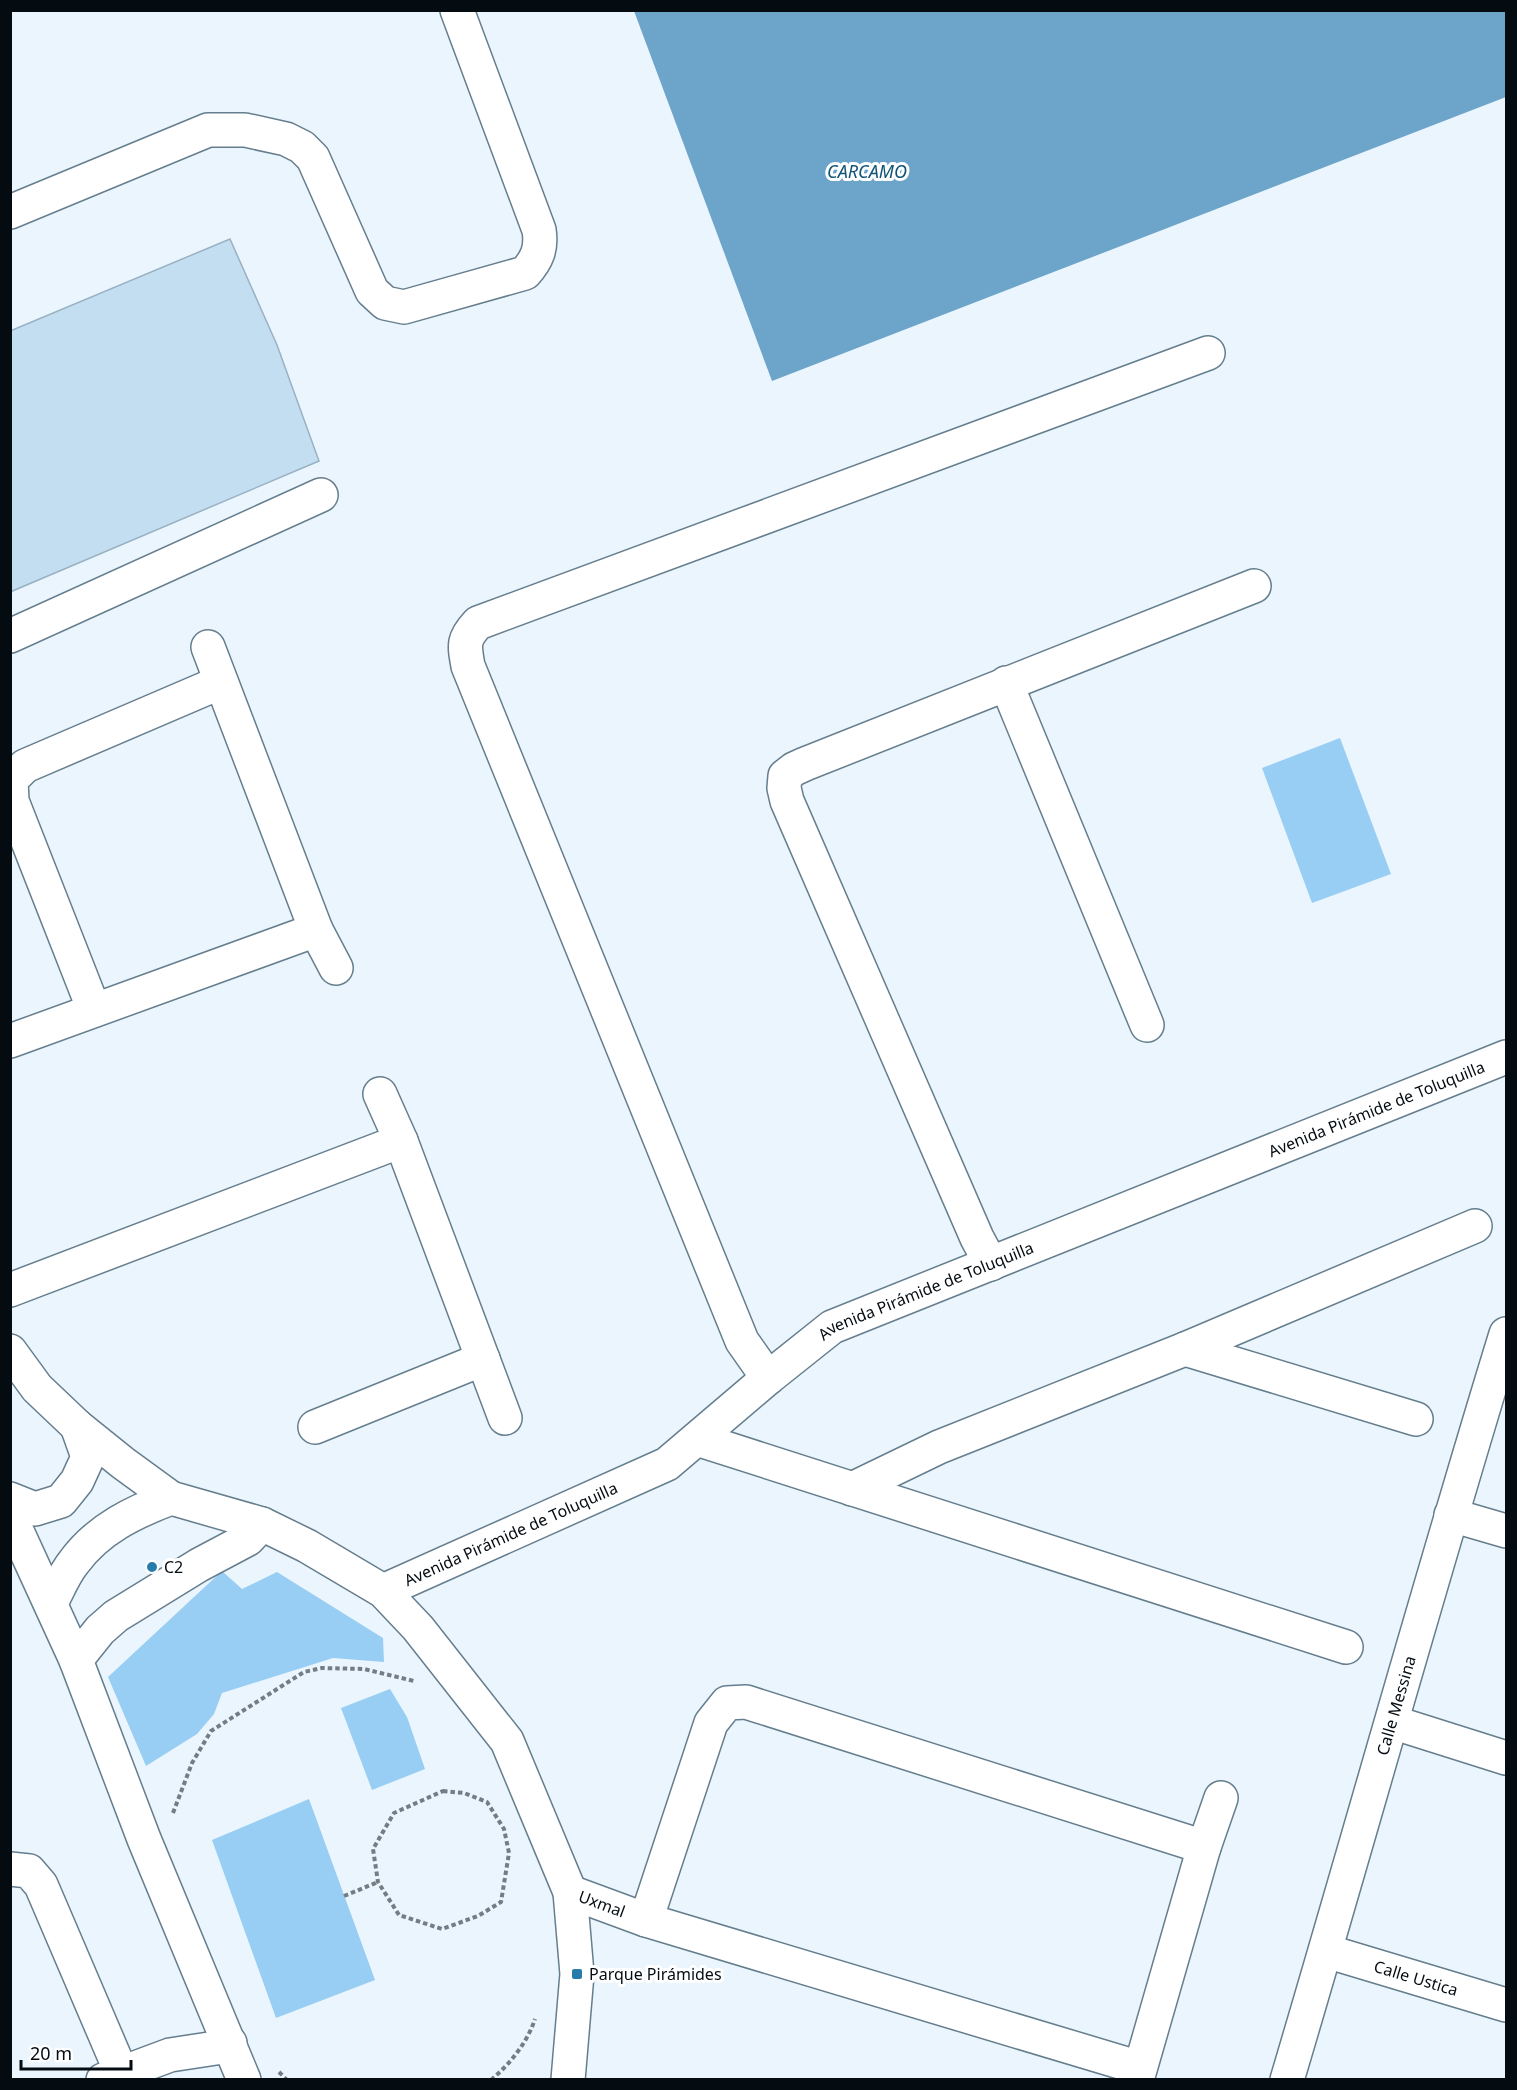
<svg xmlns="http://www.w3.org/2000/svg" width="1517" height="2090" font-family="'Noto Sans',sans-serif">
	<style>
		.green { fill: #98cef3 }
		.water { fill: #6da4c9 }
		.building { fill: #c4def1; stroke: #98b1c3; stroke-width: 1.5 }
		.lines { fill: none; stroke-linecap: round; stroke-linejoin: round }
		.minor-casing { stroke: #657e8e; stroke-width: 36 }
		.path { stroke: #747d84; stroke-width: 4; stroke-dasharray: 4.5 3; stroke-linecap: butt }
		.minor { stroke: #fff; stroke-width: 33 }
		.poi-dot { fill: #287cac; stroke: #fff; stroke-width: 2 }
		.labels { text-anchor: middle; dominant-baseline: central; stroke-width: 6; stroke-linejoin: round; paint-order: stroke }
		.street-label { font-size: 16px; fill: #040c12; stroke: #fff }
		.poi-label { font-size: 16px; fill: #040c12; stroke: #fff; text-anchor: start }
		.water-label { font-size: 18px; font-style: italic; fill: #105478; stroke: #fff }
	</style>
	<rect width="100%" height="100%" fill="#ebf5fd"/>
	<!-- green -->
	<g class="green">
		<path d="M1340,738L1391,874L1312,903L1262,768Z"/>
		<path d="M222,1571L242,1589L277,1572L383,1638L384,1662L333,1658L222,1693L214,1714L197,1734L146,1766L108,1677Z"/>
		<path d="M390,1689L407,1717L425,1769L372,1790L341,1708Z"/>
		<path d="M309,1799L375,1980L276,2018L212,1840Z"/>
	</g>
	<!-- water -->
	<path class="water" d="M634,11H1506V97L772,381Z"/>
	<!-- building -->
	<path class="building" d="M230,239L277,345L319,461L10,592V331Z"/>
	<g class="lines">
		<!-- minor casing -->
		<g class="minor-casing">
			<g id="minor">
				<path d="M10,212L208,130H245L286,139L302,147L313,158L372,291L385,303L404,307L525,273C537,260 542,248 539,230L457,10"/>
				<path d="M10,636L321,495"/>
				<path d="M208,647L316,930L336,968"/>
				<path d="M1006,683L1147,1025"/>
				<path d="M94,1010L12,801L11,780L25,766L221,682"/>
				<path d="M10,1041L316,930"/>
				<path d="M380,1094L401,1141L505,1418"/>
				<path d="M991,1264L977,1238L787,801L784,788L785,776L794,769L805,764L1254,586"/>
				<path d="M10,1290L401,1141"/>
				<path d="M1185,1349L1416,1419"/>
				<path d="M10,1351L37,1388L77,1426L123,1463L171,1498L262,1524L307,1546L383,1591L418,1628L507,1741L570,1892L577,1974L568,2080"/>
				<path d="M768,1378L742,1341L468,666C464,644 463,639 478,623L1208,353"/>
				<path d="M315,1427L483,1359"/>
				<path d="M697,1439L1346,1647"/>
				<path d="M852,1489L939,1447L1185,1349L1475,1226"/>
				<path d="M10,1499L35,1509L61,1501L77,1481L88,1457L77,1426"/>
				<path d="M1451,1515L1506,1531"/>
				<path d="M10,1516L76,1660L144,1839L244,2080"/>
				<path id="s1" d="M383,1591L667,1464L768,1378L832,1327L1506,1057"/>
				<path d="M51,1603C58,1590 64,1574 74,1562C98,1529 134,1512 171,1498"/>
				<path d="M76,1660L100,1630L116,1616L199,1565L248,1539L262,1524"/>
				<path d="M1392,1722L1506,1758"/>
				<path d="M10,1869L29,1871L41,1885L121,2072"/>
				<path id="s2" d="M570,1892L646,1920L1140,2068"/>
				<path d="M646,1920L711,1723L727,1703L746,1702L1204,1847"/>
				<path id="s3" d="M1326,1951L1506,2005"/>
				<path d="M103,2080L170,2055L216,2048L230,2043"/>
				<path d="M1137,2080L1204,1847L1221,1798"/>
				<path id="s4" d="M1287,2080C1361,1831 1430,1581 1506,1334"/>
			</g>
		</g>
		<!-- path -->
		<g class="path">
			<path d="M443,1791L464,1793L487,1802L504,1829L509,1853L501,1902L478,1916L442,1929L399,1915L378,1882L373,1849L394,1813Z"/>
			<path d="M173,1813L192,1763L211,1731L304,1672L322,1668L364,1669L414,1681"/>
			<path d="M344,1896L378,1882"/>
			<path d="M279,2072L287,2080"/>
			<path d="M491,2080C510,2064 527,2043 535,2019"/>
		</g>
		<!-- minor -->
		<use href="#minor" class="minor"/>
	</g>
	<!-- markers -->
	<g class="poi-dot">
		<circle cx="152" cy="1567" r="6"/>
		<rect x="571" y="1968" width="12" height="12" rx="3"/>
	</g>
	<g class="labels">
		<!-- street labels -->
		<g class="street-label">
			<text stroke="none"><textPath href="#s1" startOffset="1112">Avenida Pirámide de Toluquilla</textPath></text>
			<text stroke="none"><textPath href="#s1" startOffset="626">Avenida Pirámide de Toluquilla</textPath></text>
			<text stroke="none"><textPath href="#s1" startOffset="140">Avenida Pirámide de Toluquilla</textPath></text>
			<text stroke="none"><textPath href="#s4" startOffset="390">Calle Messina</textPath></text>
			<text stroke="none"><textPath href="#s2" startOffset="34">Uxmal</textPath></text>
			<text stroke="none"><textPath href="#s3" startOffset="94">Calle Ustica</textPath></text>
		</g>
		<!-- poi labels -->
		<g class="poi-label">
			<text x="164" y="1567">C2</text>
			<text x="589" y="1974">Parque Pirámides</text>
		</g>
		<!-- water labels -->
		<g class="water-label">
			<text x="867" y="171">CARCAMO</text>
		</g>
	</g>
	<!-- border -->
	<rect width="1517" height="2090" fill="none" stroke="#040c12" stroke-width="24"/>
	<!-- scale -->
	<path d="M21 2060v9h110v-9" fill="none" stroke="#040c12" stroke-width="3"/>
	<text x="30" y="2060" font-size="18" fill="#040c12" stroke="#ffffff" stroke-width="4.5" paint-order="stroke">20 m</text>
</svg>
